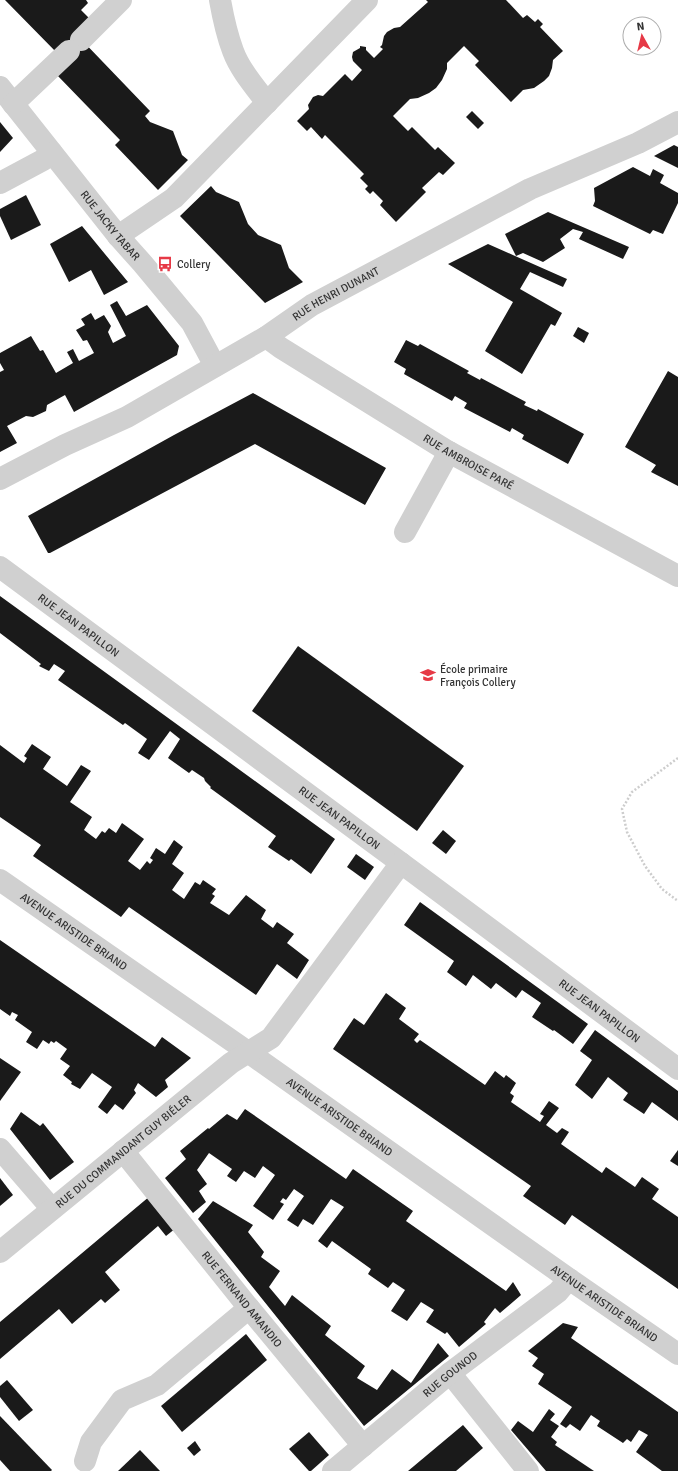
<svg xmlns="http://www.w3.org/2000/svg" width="678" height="1471" font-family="Signika,sans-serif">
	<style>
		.building { fill: #1a1a1a }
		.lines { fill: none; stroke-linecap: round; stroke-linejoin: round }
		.path { stroke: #cdcdcd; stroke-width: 2.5; stroke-dasharray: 2 2; stroke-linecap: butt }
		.minor { stroke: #d0d0d0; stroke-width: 22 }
		.labels { text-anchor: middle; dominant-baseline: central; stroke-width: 4; stroke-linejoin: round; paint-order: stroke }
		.street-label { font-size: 11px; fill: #333; stroke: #fff }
		.poi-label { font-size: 11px; fill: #333; stroke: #fff; text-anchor: start }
	</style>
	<rect width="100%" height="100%" fill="#fff"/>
	<!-- building -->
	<g class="building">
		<path d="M5,0H86L88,3L81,10L92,21L77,35L150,111L145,116L150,122L173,131L182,155L188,160L158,190L115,145L120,140L56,74L58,54Z"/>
		<path d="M426,0H506L523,18L527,15L535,22L538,19L543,24L540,27L563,51L553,60L552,68L549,76L544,81L534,88L523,90L511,102L475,65L479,61L464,46L447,63V69L442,80L436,88L429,93L418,98L410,99L393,116L408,131L412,127L435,150L438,147L455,163L443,175L439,172L422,188L426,192L396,222L380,205L383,201L373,191L370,194L365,189L368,186L360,178L364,174L325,135L322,139L311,127L307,131L297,121L309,109L308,105L313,97L318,95L323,96L345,74L352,81L362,70L353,61L352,57L353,52L360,48V46L366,47V50L374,58L383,49L380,47L382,45L384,36L387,32L394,28L400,27L428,2Z"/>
		<path d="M472,111L484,123L478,129L466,117Z"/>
		<path d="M0,122L13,138L0,152Z"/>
		<path d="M674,145L678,147V168L654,156Z"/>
		<path d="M633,167L650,176L653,169L664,175L660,183L678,193V203L663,234L653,230L650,234L593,206L595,201L594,188Z"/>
		<path d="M211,186L216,192L239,202L248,224L258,235L281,245L289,268L303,282L265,303L180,216Z"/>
		<path d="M26,195L41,225L11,240L0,216V209Z"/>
		<path d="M548,212L629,247L623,259L579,239L583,232L573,229L560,239L565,248L543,262L523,253L516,256L505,234Z"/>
		<path d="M82,226L100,248L128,282L104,295L91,270L69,282L50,244Z"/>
		<path d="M488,244L567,279L563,287L530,272L520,289L562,313L555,326L551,324L522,374L485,351L513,302L448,264Z"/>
		<path d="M117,301L126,316L147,305L179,346L177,355L74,412L65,395L47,405L46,411L33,417L26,416L7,426L17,443L0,452V372L4,370L0,363V353L31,336L40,351L43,350L56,373L73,363L67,352L73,349L79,361L94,353L87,340L83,341L76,330L85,325L81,319L91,313L95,320L104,315L111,326L108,332L113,343L126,336L110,305Z"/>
		<path d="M578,327L589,333L584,343L573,336Z"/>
		<path d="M406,340L418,346L420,344L469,371L467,373L480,380L481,378L526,402L524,405L537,411L538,409L584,434L568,464L522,439L524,435L512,428L510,432L464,408L467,403L455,396L452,401L404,374L406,369L394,362Z"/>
		<path d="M668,371L678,377V486L651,472L656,465L625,447Z"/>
		<path d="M253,393L386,468L365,505L255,444L50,553H48L28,516L174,435Z"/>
		<path d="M0,596L335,839L311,874L291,859L289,861L268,847L276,836L210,788L211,787L205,781L204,778L192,770L189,773L168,758L180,739L170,731L149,760L138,753L147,739L125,723L123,725L58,680L65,671L54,664L49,671L39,666L41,664L0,633Z"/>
		<path d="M298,646L464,766L417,831L252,711Z"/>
		<path d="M32,744L51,757L43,769L67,786L81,765L91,771L70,802L92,817L84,830L96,839L102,831L105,833L109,828L116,833L122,823L144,839L128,861L140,870L147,861L150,864L153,860L150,858L156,848L165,854L174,840L183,847L172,864L184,873L172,890L184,899L195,882L200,885L203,880L216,889L212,894L215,896L210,903L229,915L246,895L266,910L261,919L273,928L277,922L294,934L287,943L309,960L297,979L277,964L256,995L129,907L121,917L33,856L41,845L0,817V745L24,763L27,758L24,756Z"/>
		<path d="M443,830L456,841L446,854L432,843Z"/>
		<path d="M356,854L374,867L365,880L347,867Z"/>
		<path d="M420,902L588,1024L573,1044L554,1030L553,1031L532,1017L541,1003L522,990L516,998L496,983L491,989L473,975L466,986L447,972L454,961L404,925Z"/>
		<path d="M0,940L155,1047L162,1037L191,1058L165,1080L168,1087L156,1097L138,1083L134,1090L136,1093L123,1110L115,1104L107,1114L98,1107L112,1087L92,1073L80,1089L71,1084L72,1082L63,1075L70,1066L60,1059L67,1049L56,1041L54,1043L51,1041L49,1044L43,1040L37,1049L26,1042L32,1032L15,1020L18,1015L12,1012L10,1016L0,1009Z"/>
		<path d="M386,993L406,1008L399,1019L419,1034L414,1040L417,1043L420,1040L485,1085L495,1071L504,1078L506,1075L516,1083L510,1093L514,1096L511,1102L540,1122L544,1116L540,1114L549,1101L559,1108L546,1125L557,1133L562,1128L569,1132L561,1144L602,1173L606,1167L635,1187L642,1177L659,1189L652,1199L678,1217V1289L572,1215L565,1225L523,1196L531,1186L333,1049L354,1018L364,1025Z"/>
		<path d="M595,1030L678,1091V1121L652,1102L644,1114L623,1100L628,1093L608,1077L592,1099L575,1085L592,1060L580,1051Z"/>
		<path d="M0,1058L21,1072L0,1101Z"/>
		<path d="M245,1109L346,1179L353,1169L413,1211L406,1221L506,1291L513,1282L521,1295L500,1313L495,1308L484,1322L486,1324L459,1347L447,1332L445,1334L426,1322L434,1310L421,1302L407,1321L391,1311L405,1290L393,1282L388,1288L368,1274L371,1269L332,1241L327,1248L318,1241L344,1207L331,1199L313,1225L303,1219L298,1227L287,1220L304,1196L294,1189L286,1200L283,1198L280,1202L284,1204L273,1220L253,1206L275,1175L263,1166L255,1178L244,1171L236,1182L227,1176L232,1169L209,1153L197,1170L207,1184L199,1191L206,1202L193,1213L165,1178L186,1159L180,1151L208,1128L209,1129L227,1114L237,1120Z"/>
		<path d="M21,1112L40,1126L43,1123L74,1162L50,1180L10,1129Z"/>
		<path d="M678,1150V1166L670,1161Z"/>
		<path d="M0,1178L13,1195L0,1206Z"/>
		<path d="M150,1196L176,1228L166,1236L158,1226L105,1272L120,1290L105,1303L101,1299L72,1324L59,1309L0,1359V1322Z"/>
		<path d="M213,1201L253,1225L248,1232L264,1252L261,1257L280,1271L269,1287L285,1306L292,1295L331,1326L325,1335L365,1366L357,1378L377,1390L392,1369L411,1383L438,1343L449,1356L364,1426L198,1219Z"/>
		<path d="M563,1323L578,1327L571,1338L678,1412V1471H662L636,1452L648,1435L639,1430L631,1442L627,1439L623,1443L597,1426L600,1421L591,1415L580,1431L570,1424L566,1428L560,1424L572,1407L538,1384L544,1374L532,1366L538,1358L528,1351Z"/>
		<path d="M246,1334L267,1360L182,1432L161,1406Z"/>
		<path d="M7,1380L33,1410L19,1421L0,1397V1386Z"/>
		<path d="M549,1409L555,1414L550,1420L559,1426L551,1437L557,1442L555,1445L594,1471H546L511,1430L518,1421L533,1432Z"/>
		<path d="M0,1416L52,1470L51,1471H10L0,1460Z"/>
		<path d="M463,1425L483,1448L456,1471H408Z"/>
		<path d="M309,1432L329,1455L311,1471H309L289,1449Z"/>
		<path d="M195,1441L201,1450L194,1456L187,1448Z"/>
		<path d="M140,1450L160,1471H118Z"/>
	</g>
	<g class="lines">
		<!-- path -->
		<path class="path" d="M678,758L632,792L622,809L627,832L645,866L662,889L678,901"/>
		<!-- minor -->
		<g class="minor">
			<path d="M220,0C223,17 227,35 233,51C240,70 255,87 267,103"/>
			<path d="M81,40L121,0"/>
			<path id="s1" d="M0,87L118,236L143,264L192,323L215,366"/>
			<path d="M13,104L69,51"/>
			<path d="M0,183L43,160L52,153"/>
			<path d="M118,236L174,198L367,0"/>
			<path id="s2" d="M266,337L281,348L449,452L678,576"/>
			<path id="s3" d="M0,479L65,445L127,417L266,337L312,305L530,189L638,143L678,122"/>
			<path d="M405,532L449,452"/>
			<path id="s4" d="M0,567L401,863L678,1069"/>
			<path id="s5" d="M0,880L248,1052L569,1279L678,1354"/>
			<path d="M0,1149L52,1209"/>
			<path id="s6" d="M123,1151L249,1308L363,1446"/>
			<path id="s7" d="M0,1252L231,1063L271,1038L401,863"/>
			<path d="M450,1373L528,1471"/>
			<path d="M85,1461L91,1442L122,1400L157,1385L249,1308"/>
			<path id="s8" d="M333,1471L450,1373L558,1292L569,1279"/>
		</g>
	</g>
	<!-- icons -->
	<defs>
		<g id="bus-bare" transform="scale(1.2)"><path d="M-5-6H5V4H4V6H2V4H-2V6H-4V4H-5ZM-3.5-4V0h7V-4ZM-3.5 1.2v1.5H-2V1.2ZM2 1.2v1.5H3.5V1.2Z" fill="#e63946" stroke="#fff" stroke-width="2.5" paint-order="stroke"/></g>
		<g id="school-bare" transform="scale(1.2)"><path d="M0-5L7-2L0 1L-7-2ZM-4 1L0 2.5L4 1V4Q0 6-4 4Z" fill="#e63946" stroke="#fff" stroke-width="2.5" paint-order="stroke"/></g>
	</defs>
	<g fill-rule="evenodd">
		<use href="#bus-bare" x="165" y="264"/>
		<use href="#school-bare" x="428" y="675"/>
	</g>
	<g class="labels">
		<!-- street labels -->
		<g class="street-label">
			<text stroke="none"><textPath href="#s1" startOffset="177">RUE JACKY TABAR</textPath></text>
			<text stroke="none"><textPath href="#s3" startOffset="384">RUE HENRI DUNANT</textPath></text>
			<text stroke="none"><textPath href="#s2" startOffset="238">RUE AMBROISE PARÉ</textPath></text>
			<text stroke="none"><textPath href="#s4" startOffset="98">RUE JEAN PAPILLON</textPath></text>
			<text stroke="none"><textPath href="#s4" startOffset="422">RUE JEAN PAPILLON</textPath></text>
			<text stroke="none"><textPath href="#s5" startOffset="90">AVENUE ARISTIDE BRIAND</textPath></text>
			<text stroke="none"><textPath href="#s4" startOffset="746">RUE JEAN PAPILLON</textPath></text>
			<text stroke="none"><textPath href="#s5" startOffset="414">AVENUE ARISTIDE BRIAND</textPath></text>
			<text stroke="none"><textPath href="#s7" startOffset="159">RUE DU COMMANDANT GUY BIÉLER</textPath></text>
			<text stroke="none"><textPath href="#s6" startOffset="190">RUE FERNAND AMANDIO</textPath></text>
			<text stroke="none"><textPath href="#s5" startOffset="738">AVENUE ARISTIDE BRIAND</textPath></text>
			<text stroke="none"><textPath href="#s8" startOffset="152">RUE GOUNOD</textPath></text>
		</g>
		<!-- poi labels -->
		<g class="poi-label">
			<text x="177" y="264">Collery</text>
			<text x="440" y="669">École primaire<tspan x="440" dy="13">François Collery</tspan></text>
		</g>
	</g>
	<!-- north arrow -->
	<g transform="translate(642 36) rotate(352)"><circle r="19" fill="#ffffff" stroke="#adadad"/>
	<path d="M0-3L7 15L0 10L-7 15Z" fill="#e63946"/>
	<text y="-6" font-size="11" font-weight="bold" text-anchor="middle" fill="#333333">N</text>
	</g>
</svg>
